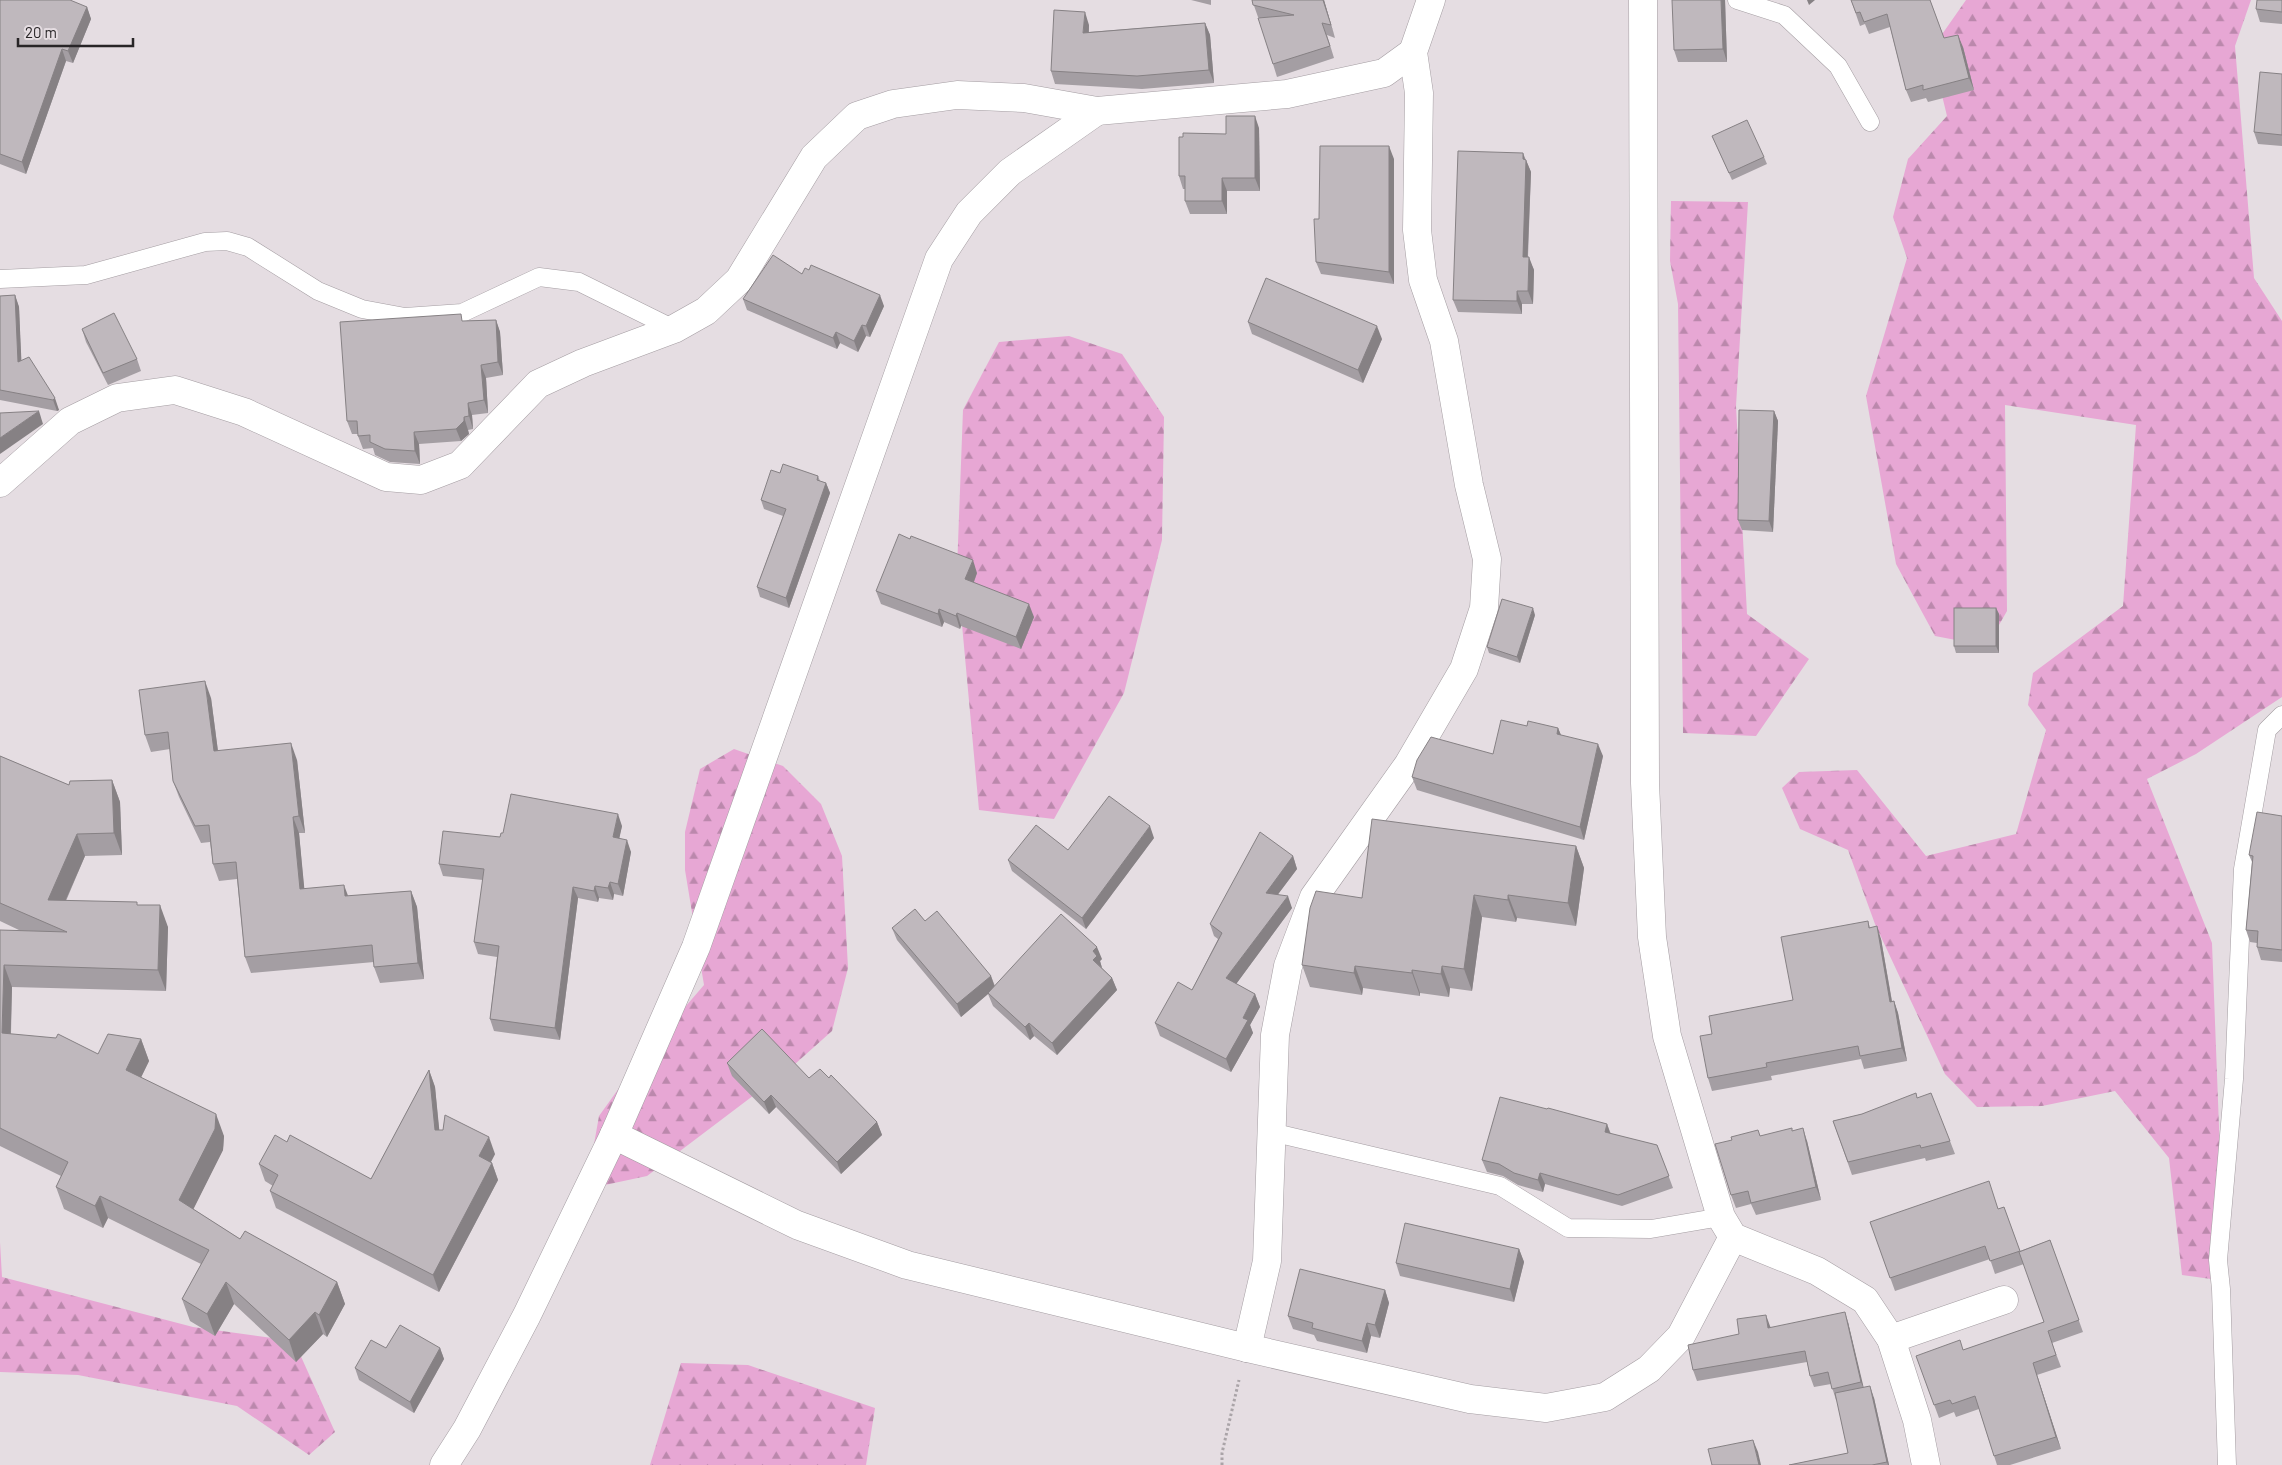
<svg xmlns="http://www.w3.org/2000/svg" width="2282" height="1465" font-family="Barlow,sans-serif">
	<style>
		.forest { fill: url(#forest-firs) }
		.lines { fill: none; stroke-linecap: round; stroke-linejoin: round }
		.service-casing { stroke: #a49da2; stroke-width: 19 }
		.minor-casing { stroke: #a49da2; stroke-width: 29 }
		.path { stroke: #aaa4a8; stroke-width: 3; stroke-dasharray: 2.5 2.5; stroke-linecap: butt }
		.service { stroke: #fff; stroke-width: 18 }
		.minor { stroke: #fff; stroke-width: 28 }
		.wall { fill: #a49ea3 }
		.shaded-wall { fill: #868184 }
		.building { fill: #bfb8bd; stroke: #868184 }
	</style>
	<defs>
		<pattern id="forest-firs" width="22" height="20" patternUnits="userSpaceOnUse" patternTransform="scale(1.25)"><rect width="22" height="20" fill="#e7a7d4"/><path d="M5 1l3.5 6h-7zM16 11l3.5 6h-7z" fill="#bb88ac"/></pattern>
	</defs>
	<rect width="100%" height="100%" fill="#e5dde2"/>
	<!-- forest -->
	<g class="forest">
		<path d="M1966,0H2251L2235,46L2254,278L2282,321V697L2196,754L2147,779L2212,943L2220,1153L2211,1279L2182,1275L2169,1158L2115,1091L2042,1106L1977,1107L1945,1074L1875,924L1848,850L1800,829L1782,788L1799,772L1857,770L1926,856L2016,834L2046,730L2028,705L2033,673L2123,606L2136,425L2005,405L2007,611L1987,646L1935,636L1896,564L1866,396L1907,258L1893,217L1908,159L1947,116L1931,50Z"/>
		<path d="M1671,201L1748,202L1736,406L1747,614L1809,659L1756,736L1683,733L1678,304L1670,261Z"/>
		<path d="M1069,336L1122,354L1164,417L1162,540L1124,693L1054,819L979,810L957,570L963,410L999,342Z"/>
		<path d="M734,749L783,766L821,804L842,856L848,968L832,1031L795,1064L647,1176L586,1189L599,1116L637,1063L704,985L685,870V832L700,769Z"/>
		<path d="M0,1242L2,1277L193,1327L294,1341L335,1432L309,1455L237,1406L78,1375L0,1372Z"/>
		<path d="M681,1363L748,1365L875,1408L866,1465H650Z"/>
	</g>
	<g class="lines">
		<!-- service casing -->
		<g class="service-casing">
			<g id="service">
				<path d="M1737,0L1784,15L1838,66L1870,122"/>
				<path d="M0,279L86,275L205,242L227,241L248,247L318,291L362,309L405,317L462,313L539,277L579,282L674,329"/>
				<path d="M1271,1132L1500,1186L1568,1228L1651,1229L1721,1217"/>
				<path d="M2227,1465L2221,1289L2218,1260L2234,1079L2243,869L2267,730L2282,715"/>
			</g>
		</g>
		<!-- minor casing -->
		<g class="minor-casing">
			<g id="minor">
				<path d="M1643,0L1645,783L1652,937L1667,1036L1721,1217L1733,1237L1817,1271L1865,1300L1891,1339L1917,1420L1926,1465"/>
				<path d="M0,483L70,421L117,398L175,390L244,412L386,477L421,480L460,465L538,384L583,363L674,329L706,311L739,280L814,157L857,116L893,104L957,95L1024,98L1097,111L1287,94L1384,73L1413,52"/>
				<path d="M614,1135L797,1225L907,1265L1247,1348L1470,1399L1546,1408L1605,1397L1649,1369L1681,1336L1733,1237"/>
				<path d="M1891,1339L2004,1300"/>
				<path d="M1247,1348L1267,1261L1275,1035L1288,966L1314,897L1408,765L1464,669L1484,608L1487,559L1469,485L1444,341L1423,280L1417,230L1419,93L1413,52L1431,0"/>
				<path d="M444,1465L467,1429L527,1315L614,1135L696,947L939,259L969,213L1010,172L1097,111"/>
			</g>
		</g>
		<!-- path -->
		<path class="path" d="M1222,1465V1453L1239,1380"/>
		<!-- service -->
		<use href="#service" class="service"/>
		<!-- minor -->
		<use href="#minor" class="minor"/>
	</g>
	<!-- wall -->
	<g class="wall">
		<path d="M0,0L87,7L91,19L73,63L66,61L26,174L0,164Z"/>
		<path d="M1191,0H1211V5Z"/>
		<path d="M1252,0H1324L1335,38L1327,35L1334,58L1277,77L1273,64L1260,18L1258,17Z"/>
		<path d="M1725,0L1727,62H1678L1674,50Z"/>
		<path d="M1851,0H1930L1944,38L1963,47L1974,90L1928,102L1926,98L1911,102L1906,90L1890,27L1869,34L1865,24L1860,26Z"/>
		<path d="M2282,0V24L2260,22L2256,9Z"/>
		<path d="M1205,23L1210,35L1214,83L1142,89L1055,84L1051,71L1089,25V32Z"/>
		<path d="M2282,74V146L2258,144L2254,132Z"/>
		<path d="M1259,128L1260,191H1227V214H1190L1185,201V189H1183L1179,176L1183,137L1226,134Z"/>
		<path d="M1712,136L1764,157L1767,164L1732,180Z"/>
		<path d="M1523,153L1531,172L1528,257L1534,270L1533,304H1522V314L1458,312L1453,300Z"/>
		<path d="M1394,159V284L1321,274L1316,262L1319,219Z"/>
		<path d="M802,274L884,306L870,337L866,336L858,352L840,343L837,349L747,310L743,299Z"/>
		<path d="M15,295L19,307L21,361L29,357L59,410L57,411L0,400V296Z"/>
		<path d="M496,320L500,332L503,375L486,378L488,413L472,415L473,429L468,430L469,434L461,441L419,444L420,464L390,462L375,455L373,448L363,449L358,436V434H352L347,421L464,321Z"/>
		<path d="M1248,322L1382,339L1363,383L1252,334Z"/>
		<path d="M82,329L137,359L141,371L108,385L86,342Z"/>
		<path d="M1774,411L1778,421L1773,532L1742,530L1738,520Z"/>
		<path d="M780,473L818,476L820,481L826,483L830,493L789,608L760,597L757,587L783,516L764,509L761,500Z"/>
		<path d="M977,573L974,582L1034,617L1021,649L961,626L960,629L944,622L942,627L881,604L876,591Z"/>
		<path d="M1996,608L1999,614V653H1956L1954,646Z"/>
		<path d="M1535,615L1520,663L1489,653L1487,647Z"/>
		<path d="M211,698L218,751L297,760L305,833H299L304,889L347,896L411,891L417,907L424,979L380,983L374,967V962L251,973L245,957L237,879L219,881L213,864L210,842L201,843L179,797L173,781L170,749L151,752L145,735Z"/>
		<path d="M1527,726L1558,728L1561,735L1603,756L1584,840L1417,790L1412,777L1493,754Z"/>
		<path d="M0,756L69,785L112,780L120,802L122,855L85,856L66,901L138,905L168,927L166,991L12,987L11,1034L98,1054L141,1039L149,1061L141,1077L224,1136L223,1150L193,1209L240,1239L337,1282L345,1304L327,1337L323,1334L296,1362L234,1304L215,1336L190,1321L182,1299L201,1264L108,1218L103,1228L64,1209L56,1187L61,1176L0,1146V930L21,931L0,921Z"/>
		<path d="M2282,816V962L2261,960L2257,947V943L2250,942L2246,930L2252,862L2249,855Z"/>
		<path d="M622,826L619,838L631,852L623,896L614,894L613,900L599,898L598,902L578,898L560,1040L494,1031L490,1019L497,957L478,954L474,942L483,880L443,876L439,864L500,837L503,833Z"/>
		<path d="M1154,838L1086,929L1012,871L1008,860Z"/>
		<path d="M1576,846L1584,868L1576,926L1517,918L1516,922L1482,917L1472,991L1450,988L1449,997L1420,993V996L1363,988L1362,995L1310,987L1302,965L1362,898Z"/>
		<path d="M1293,856L1297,869L1278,894L1292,908L1236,984L1255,994L1260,1007L1250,1025L1253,1033L1231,1072L1160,1036L1155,1023L1192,990L1218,939L1214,936L1210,924Z"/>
		<path d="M925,921L991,976L995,986L1102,959L1100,961L1102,968L1112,978L1117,990L1057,1055L1034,1036L1030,1040L993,1006L988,994L961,1017L897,940L892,928Z"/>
		<path d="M1868,921L1870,928L1881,939L1892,1001H1894L1898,1013L1907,1061L1864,1069L1861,1059L1771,1076L1772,1080L1712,1091L1708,1078L1712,1034L1793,1000Z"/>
		<path d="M727,1063L809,1078L877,1122L882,1135L841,1174L776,1107L769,1114L732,1076Z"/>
		<path d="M429,1070L435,1087L439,1130L495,1154L491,1162L492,1163L498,1180L439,1292L276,1208L270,1191L273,1186L265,1181L259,1164L287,1142L371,1179Z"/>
		<path d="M1917,1098L1950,1141L1955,1154L1926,1161L1925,1158L1852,1175L1833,1121L1862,1114Z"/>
		<path d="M1547,1109L1607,1124L1611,1134L1657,1145L1673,1188L1622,1206L1545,1184L1543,1192L1518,1185L1503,1176L1487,1172L1482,1160Z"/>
		<path d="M1793,1131L1807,1141L1821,1200L1756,1215L1751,1204L1736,1208L1731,1195L1761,1136Z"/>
		<path d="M2004,1207L2020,1251L2050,1240L2083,1332L2052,1343L2061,1367L2037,1375L2061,1449L2010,1465H1997L1979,1409L1956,1417L1954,1412L1939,1418L1916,1356L1963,1350L2044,1322L2024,1264L1995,1274L1990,1259L1895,1291L1870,1222L1999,1209Z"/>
		<path d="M1519,1249L1524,1262L1514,1302L1400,1276L1396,1263Z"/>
		<path d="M1385,1290L1389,1303L1380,1338L1371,1336L1367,1353L1317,1341L1314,1335L1293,1329L1288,1316Z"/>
		<path d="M1848,1322L1863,1387L1874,1398L1889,1465H1789L1848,1453L1837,1400H1836L1831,1384L1814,1387L1810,1376L1807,1362L1697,1381L1693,1370L1739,1334L1770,1326L1771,1328Z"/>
		<path d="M386,1348H440L444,1359L414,1413L359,1380L355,1368Z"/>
	</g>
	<!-- shaded-wall -->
	<g class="shaded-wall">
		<path d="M1323,0H1324L1335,38L1331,25Z"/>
		<path d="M1721,0H1725L1727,62L1723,49Z"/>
		<path d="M1807,0H1815L1809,5Z"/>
		<path d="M87,7L91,19L73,63L68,51Z"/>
		<path d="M1085,12L1089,25L1088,45L1083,33Z"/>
		<path d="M1205,23L1210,35L1214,83L1209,70Z"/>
		<path d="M1958,35L1963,47L1974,90L1969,78Z"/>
		<path d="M62,49L66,61L26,174L22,162Z"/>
		<path d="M1255,116L1259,128L1260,191L1255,178Z"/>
		<path d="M1389,146L1394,159V284L1389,272Z"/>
		<path d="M1523,153L1526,163V160L1531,172L1527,270L1523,257Z"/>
		<path d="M1222,178L1227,191V214L1222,201Z"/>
		<path d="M1529,257L1534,270L1533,304L1528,291Z"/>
		<path d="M1517,291L1522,304V314L1517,301Z"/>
		<path d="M15,295L19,307L22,374L18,362Z"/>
		<path d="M880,295L884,306L870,337L866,326Z"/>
		<path d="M496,320L500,332L503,375L498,362Z"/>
		<path d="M862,325L866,336L858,352L854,341Z"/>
		<path d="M1377,326L1382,339L1363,383L1358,370Z"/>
		<path d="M836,332L840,343L837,349L833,338Z"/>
		<path d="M481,365L486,378L488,413L484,400Z"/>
		<path d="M55,398L59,410L57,411L53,400Z"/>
		<path d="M468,403L472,415L473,429L469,416Z"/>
		<path d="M39,411L43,424L0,454V438Z"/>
		<path d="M1774,411L1778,421L1773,532L1769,521Z"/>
		<path d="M464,417L468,430L469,434L461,441L456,429Z"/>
		<path d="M414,432L419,444L420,464L415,451Z"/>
		<path d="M826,483L830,493L789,608L786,598Z"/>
		<path d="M973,560L977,573L970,592L965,579Z"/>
		<path d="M1029,604L1034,617L1021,649L1016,637Z"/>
		<path d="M1533,608L1535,615L1520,663L1517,657Z"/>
		<path d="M1996,608L1999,614V653L1996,646Z"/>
		<path d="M939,609L944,622L942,627L938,614Z"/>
		<path d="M957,613L961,626L960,629L956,616Z"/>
		<path d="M205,681L211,698L220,767L214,751Z"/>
		<path d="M1558,728L1563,740L1557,734Z"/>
		<path d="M291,743L297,760L305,833L299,816Z"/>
		<path d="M1598,744L1603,756L1584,840L1580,827Z"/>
		<path d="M112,780L120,802L122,855L114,833Z"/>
		<path d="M618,814L622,826L617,849L613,837Z"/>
		<path d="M293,817L299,833L306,906L300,889Z"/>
		<path d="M1150,826L1154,838L1086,929L1082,918Z"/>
		<path d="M77,834L85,856L56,922L48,900Z"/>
		<path d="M627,840L631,852L623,896L618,884Z"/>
		<path d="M1576,846L1584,868L1576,926L1568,903Z"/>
		<path d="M1293,856L1297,869L1270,905L1266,893Z"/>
		<path d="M610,882L614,894L613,900L608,888Z"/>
		<path d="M344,885L350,901L345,896Z"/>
		<path d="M595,886L599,898L598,902L594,891Z"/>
		<path d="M573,887L578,898L560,1040L555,1028Z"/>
		<path d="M411,891L417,907L424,979L418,963Z"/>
		<path d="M1474,895L1482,917L1472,991L1464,969Z"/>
		<path d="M1508,895L1517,918L1516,922L1508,900Z"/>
		<path d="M1288,896L1292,908L1231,991L1226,978Z"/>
		<path d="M160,905L168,927L166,991L158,970Z"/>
		<path d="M1877,926L1881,939L1894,1014L1890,1002Z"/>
		<path d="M1097,947L1102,959L1100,961L1102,968L1093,960V951Z"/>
		<path d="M4,965L12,987L10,1055L2,1033Z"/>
		<path d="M1355,966L1363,988L1362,995L1354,973Z"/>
		<path d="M1442,966L1450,988L1449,997L1441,974Z"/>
		<path d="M1412,970L1420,993V996L1412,973Z"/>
		<path d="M991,976L995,988L961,1017L957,1004Z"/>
		<path d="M1112,978L1117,990L1057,1055L1052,1043Z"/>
		<path d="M1255,994L1260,1007L1250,1025L1253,1033L1231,1072L1226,1059L1243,1018Z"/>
		<path d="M1894,1001L1898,1013L1907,1061L1902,1048Z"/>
		<path d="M1029,1023L1034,1036L1030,1040L1025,1027Z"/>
		<path d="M141,1039L149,1061L134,1092L126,1070Z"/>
		<path d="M429,1070L435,1087L441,1147L435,1130Z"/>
		<path d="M771,1095L776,1107L769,1114L764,1102Z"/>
		<path d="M216,1114L224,1136L223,1150L187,1222L179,1200Z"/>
		<path d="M877,1122L882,1135L841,1174L837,1162Z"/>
		<path d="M1607,1124L1611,1136L1605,1132Z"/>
		<path d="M1803,1128L1807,1141L1821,1200L1816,1187Z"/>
		<path d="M489,1137L495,1154L485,1173L479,1156Z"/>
		<path d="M492,1163L498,1180L439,1292L433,1275Z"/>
		<path d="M1540,1173L1545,1184L1543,1192L1538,1180Z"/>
		<path d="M100,1196L108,1218L103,1228L95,1206Z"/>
		<path d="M1519,1249L1524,1262L1514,1302L1510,1289Z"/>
		<path d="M226,1282L234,1304L215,1336L207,1314Z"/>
		<path d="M337,1282L345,1304L327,1337L319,1315Z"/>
		<path d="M1385,1290L1389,1303L1380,1338L1375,1325Z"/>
		<path d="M315,1312L323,1334L296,1362L289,1340Z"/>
		<path d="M1845,1312L1848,1322L1865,1393L1861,1382Z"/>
		<path d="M1766,1315L1770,1326L1772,1339L1768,1328Z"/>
		<path d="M1367,1323L1371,1336L1367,1353L1362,1341Z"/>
		<path d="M440,1348L444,1359L414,1413L410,1402Z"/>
		<path d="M2033,1363L2037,1375L2061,1449L2056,1437Z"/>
		<path d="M1870,1386L1874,1398L1889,1465H1888L1887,1462Z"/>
		<path d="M1753,1440L1758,1452L1761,1465H1759Z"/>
	</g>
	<!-- building -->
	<g class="building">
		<path d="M0,0H70L87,7L68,51L62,49L22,162L0,154Z"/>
		<path d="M1252,0H1323L1331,25L1322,23L1330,46L1273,64L1258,18L1294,15L1253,5Z"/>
		<path d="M1672,0H1721L1723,49L1674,50Z"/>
		<path d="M1851,0H1930L1944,38L1958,35L1969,78L1923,90V85L1906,90L1887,14L1864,22L1860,12L1856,13Z"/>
		<path d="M2257,0H2282V12L2256,9Z"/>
		<path d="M1054,10L1085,12L1083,33L1205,23L1209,70L1137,76L1051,71Z"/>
		<path d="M2260,72L2282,74V135L2254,132Z"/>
		<path d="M1226,116H1255V178H1222V201H1185V176H1179V137H1183V133L1226,134Z"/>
		<path d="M1747,120L1764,157L1729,173L1712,136Z"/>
		<path d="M1320,146H1389V272L1316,262L1314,219H1319Z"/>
		<path d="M1458,151L1523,153V159L1526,160L1523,257H1529L1528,291H1517V301L1453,300Z"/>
		<path d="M773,255L802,274L805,268L809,270L811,265L880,295L866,326L862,325L854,341L836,332L833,338L743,299Z"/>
		<path d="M1266,278L1377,326L1358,370L1248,322Z"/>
		<path d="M15,295L18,362L29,357L55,398L53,400L0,390V296Z"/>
		<path d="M114,313L137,359L103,373L82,329Z"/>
		<path d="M461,314L462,321L496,320L498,362L481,365L484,400L468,403L469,416L464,417V421L456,429L414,432L415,451L385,449L370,442V435L358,436L357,421H347L340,322Z"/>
		<path d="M1739,410L1774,411L1769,521L1738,520Z"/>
		<path d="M39,411L0,438V413Z"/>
		<path d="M783,464L818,476L817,480L826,483L786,598L757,587L786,509L761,500L771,470L780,473Z"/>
		<path d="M899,534L910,539L911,536L973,560L965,579L1029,604L1016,637L957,613L956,616L939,609L938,614L876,591Z"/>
		<path d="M1502,599L1533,608L1517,657L1487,647Z"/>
		<rect x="1954" y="608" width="42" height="38"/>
		<path d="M205,681L214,751L291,743L299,816L293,817L300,889L344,885L345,896L411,891L418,963L374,967L372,945L245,957L236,862L213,864L209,825L195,826L173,781L168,732L145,735L139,690Z"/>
		<path d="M1501,720L1527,726L1528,721L1558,728L1557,734L1598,744L1580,827L1412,777L1417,760L1431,737L1493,754Z"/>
		<path d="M0,756L69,785L70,781L112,780L114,833L77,834L48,900L137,902V905H160L158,970L4,965L2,1033L56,1038L58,1034L98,1054L108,1034L141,1039L126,1070L216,1114L215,1129L179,1200L240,1239L245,1231L337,1282L319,1315L315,1312L289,1340L226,1282L207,1314L182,1299L209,1250L100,1196L95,1206L56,1187L68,1162L0,1128V930L67,932L0,903Z"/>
		<path d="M511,794L618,814L613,837L627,840L618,884L610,882L608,888L595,886L594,891L573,887L555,1028L490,1019L499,946L474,942L484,869L439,864L443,831L500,837L501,833H503Z"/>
		<path d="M1109,796L1150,826L1082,918L1008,860L1036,825L1068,850Z"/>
		<path d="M2257,812L2282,816V950L2257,947L2258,931L2246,930L2253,856L2249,855Z"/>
		<path d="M1372,819L1576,846L1568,903L1508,895V900L1474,895L1464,969L1442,966L1441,974L1412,970V973L1355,966L1354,973L1302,965L1310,908L1316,891L1362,898Z"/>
		<path d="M1260,832L1293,856L1266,893L1288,896L1226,978L1255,994L1243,1018L1248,1020L1226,1059L1155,1023L1178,982L1192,990L1222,933L1210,924Z"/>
		<path d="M915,909L925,921L937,911L991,976L957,1004L892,928Z"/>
		<path d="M1061,914L1097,947L1093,951L1097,956L1093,960L1112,978L1052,1043L1029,1023L1025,1027L988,993Z"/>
		<path d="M1868,921L1869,928L1877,926L1890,1002L1894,1001L1902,1048L1860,1056L1858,1046L1766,1063L1767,1067L1708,1078L1700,1036L1712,1034L1709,1016L1793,1000L1781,937Z"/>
		<path d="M762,1029L809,1078L820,1069L829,1078L831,1075L877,1122L837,1162L771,1095L764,1102L727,1063Z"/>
		<path d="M429,1070L435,1130H443L445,1115L489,1137L479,1156L492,1163L433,1275L270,1191L278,1175L259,1164L275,1135L287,1142L290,1135L371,1179Z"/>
		<path d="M1916,1093L1917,1098L1931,1093L1950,1141L1921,1148L1920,1145L1848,1162L1833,1121L1862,1114Z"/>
		<path d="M1500,1097L1547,1109L1548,1108L1607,1124L1605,1132L1657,1145L1669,1176L1618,1195L1540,1173L1538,1180L1514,1173L1499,1164L1482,1160Z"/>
		<path d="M1792,1128V1131L1803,1128L1816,1187L1751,1203L1748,1191L1731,1195L1715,1144L1732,1140L1731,1137L1758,1130L1760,1136Z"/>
		<path d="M1989,1181L1998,1209L2004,1207L2020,1251L1990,1261L1985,1246L1890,1278L1870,1222Z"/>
		<path d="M1405,1223L1519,1249L1510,1289L1396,1263Z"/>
		<path d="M2050,1240L2079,1320L2048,1331L2056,1355L2033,1363L2056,1437L1994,1456L1975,1396L1952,1404L1950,1400L1934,1405L1916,1356L1960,1340L1963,1350L2044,1322L2019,1252Z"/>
		<path d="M1300,1269L1385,1290L1375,1325L1367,1323L1362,1341L1312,1328L1313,1323L1288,1316Z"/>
		<path d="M1845,1312L1861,1382L1832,1389L1828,1372L1810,1376L1805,1351L1693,1370L1688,1345L1739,1334L1737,1319L1766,1315L1768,1328Z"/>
		<path d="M400,1325L440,1348L410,1402L355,1368L371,1340L386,1348Z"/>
		<path d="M1870,1386L1887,1462L1872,1465H1789L1848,1453L1835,1393Z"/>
		<path d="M1753,1440L1759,1465H1712L1708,1449Z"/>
	</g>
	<!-- scale -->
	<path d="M18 38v8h115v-8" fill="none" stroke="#282527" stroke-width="2.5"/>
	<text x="25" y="38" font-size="15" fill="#282527" stroke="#e5dde2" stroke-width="4" paint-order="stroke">20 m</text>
</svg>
